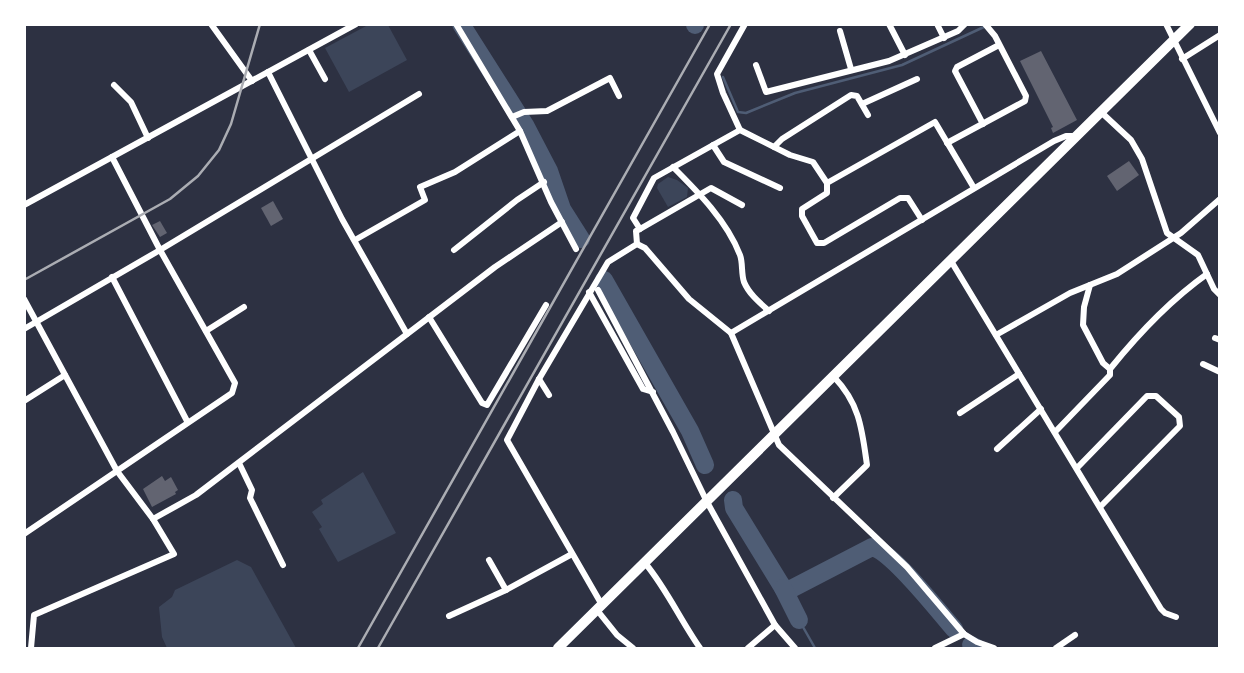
<svg xmlns="http://www.w3.org/2000/svg" width="1244" height="673" font-family="'Alegreya Sans',sans-serif">
	<style>
		.green { fill: #3c4559 }
		.lines { fill: none; stroke-linecap: round; stroke-linejoin: round }
		.stream { stroke: #4f5d75; stroke-width: 2.5 }
		.river { stroke: #4f5d75; stroke-width: 18 }
		.building { fill: #626471 }
		.minor { stroke: #fff; stroke-width: 6 }
		.trunk { stroke: #fff; stroke-width: 10 }
		.rail { stroke: #abadb3; stroke-width: 2.5 }
	</style>
	<rect width="100%" height="100%" fill="#2d3142"/>
	<!-- green -->
	<g class="green">
		<path d="M368,25H388L407,60L349,92L325,48Z"/>
		<path d="M668,177L677,180L688,188L687,197L668,207L657,188L658,184Z"/>
		<path d="M363,472L396,533L338,562L319,529L322,527L312,512L323,504L321,500Z"/>
		<path d="M237,560L251,567L296,648H167L162,637L159,607L172,597L175,590Z"/>
	</g>
	<g class="lines">
		<!-- stream -->
		<g class="stream">
			<path d="M723,77L738,112L746,113L795,93L902,65L986,26"/>
			<path d="M799,620L815,648"/>
		</g>
		<!-- river -->
		<g class="river">
			<path d="M461,24L525,125L549,171L562,209L581,239"/>
			<path d="M695,24V25"/>
			<path d="M604,280L690,431L705,465"/>
			<path d="M733,500L734,508L783,588L791,589L872,547C893,552 938,611 954,629"/>
			<path d="M783,588L799,620"/>
			<path d="M971,645L977,648"/>
		</g>
	</g>
	<!-- building -->
	<g class="building">
		<path d="M1041,51L1077,120L1053,133L1051,128L1053,127L1020,61Z"/>
		<path d="M1129,161L1139,175L1117,191L1107,176Z"/>
		<path d="M273,201L283,219L271,226L261,208Z"/>
		<path d="M160,221L167,233L160,237L152,225Z"/>
		<path d="M162,476L165,481L171,477L178,490L175,492L176,494L152,507L143,489Z"/>
	</g>
	<g class="lines">
		<!-- minor -->
		<g class="minor">
			<path d="M211,24L252,81"/>
			<path d="M456,24L520,131L551,202L576,249"/>
			<path d="M889,24L905,55"/>
			<path d="M937,24L944,38"/>
			<path d="M1166,24L1220,133"/>
			<path d="M840,31L851,69"/>
			<path d="M309,50L325,79"/>
			<path d="M1182,59L1220,35"/>
			<path d="M756,65L766,92L889,61L958,31L965,24"/>
			<path d="M268,72L342,219L407,334"/>
			<path d="M114,85L131,102L148,138"/>
			<path d="M862,104L917,79"/>
			<path d="M1102,113L1131,140L1142,159L1167,233L1198,255L1214,289L1220,295"/>
			<path d="M512,117L524,112L547,111L610,78L619,96"/>
			<path d="M983,124L955,71L957,67L999,45"/>
			<path d="M740,130L723,93L717,74L745,24"/>
			<path d="M947,143L1025,101L1026,96L995,36L985,24"/>
			<path d="M713,145L724,162L780,188"/>
			<path d="M774,147L782,139L851,95L857,96L868,115"/>
			<path d="M673,167C698,192 727,221 740,255C743,263 741,273 744,282C749,294 760,303 769,311"/>
			<path d="M827,183L935,122L974,188"/>
			<path d="M24,205L356,24"/>
			<path d="M640,229L711,188L742,205"/>
			<path d="M355,240L425,200L420,187L455,172L520,131"/>
			<path d="M637,244L645,248L689,299L731,333L779,445L907,567L964,634L977,642L994,648"/>
			<path d="M454,250L517,200L544,182"/>
			<path d="M951,261L1161,609L1165,613L1176,617"/>
			<path d="M112,277L187,421"/>
			<path d="M598,290L673,432L707,502L775,625L795,648"/>
			<path d="M589,292L643,389L653,392"/>
			<path d="M24,299L117,471L153,519L174,554L34,615L31,648"/>
			<path d="M429,317L482,403L487,405L546,305"/>
			<path d="M24,329L160,250L419,94"/>
			<path d="M206,331L244,307"/>
			<path d="M731,333L1054,141L1066,136H1076"/>
			<path d="M996,335L1070,293L1117,274L1181,233L1220,199"/>
			<path d="M1215,338L1220,340"/>
			<path d="M1203,364L1220,372"/>
			<path d="M1110,369C1139,333 1169,301 1207,274"/>
			<path d="M539,379L549,395"/>
			<path d="M24,401L65,375"/>
			<path d="M960,413L1019,374"/>
			<path d="M1055,432L1110,375V369L1103,363L1083,325L1084,307L1090,285"/>
			<path d="M997,449L1041,409"/>
			<path d="M239,463L252,490L250,498L283,565"/>
			<path d="M1077,468L1147,396H1156L1179,417L1180,426L1100,507"/>
			<path d="M833,498L867,465C862,430 860,404 834,377"/>
			<path d="M153,519L196,495L495,267L562,222"/>
			<path d="M24,534L232,393L235,383L160,250L112,157"/>
			<path d="M489,560L506,590"/>
			<path d="M645,563C666,588 681,621 700,648"/>
			<path d="M602,605L507,440L539,379L608,262L637,244L636,231L640,229L633,218L654,178L740,130L790,155L813,162L827,183V193L802,209V216L817,243H824L900,198H908L922,220"/>
			<path d="M597,610L617,635L633,648"/>
			<path d="M449,616L506,590L572,554"/>
			<path d="M748,648L775,625"/>
			<path d="M935,648L964,634"/>
			<path d="M1056,648L1075,635"/>
		</g>
		<!-- trunk -->
		<path class="trunk" d="M558,648L1190,24"/>
		<!-- rail -->
		<g class="rail">
			<path d="M24,280L170,199L198,176L219,150L231,124L260,24"/>
			<path d="M358,648L710,24"/>
			<path d="M378,648L731,24"/>
		</g>
	</g>
	<!-- border -->
	<rect width="1244" height="673" fill="none" stroke="#ffffff" stroke-width="52"/>
</svg>
